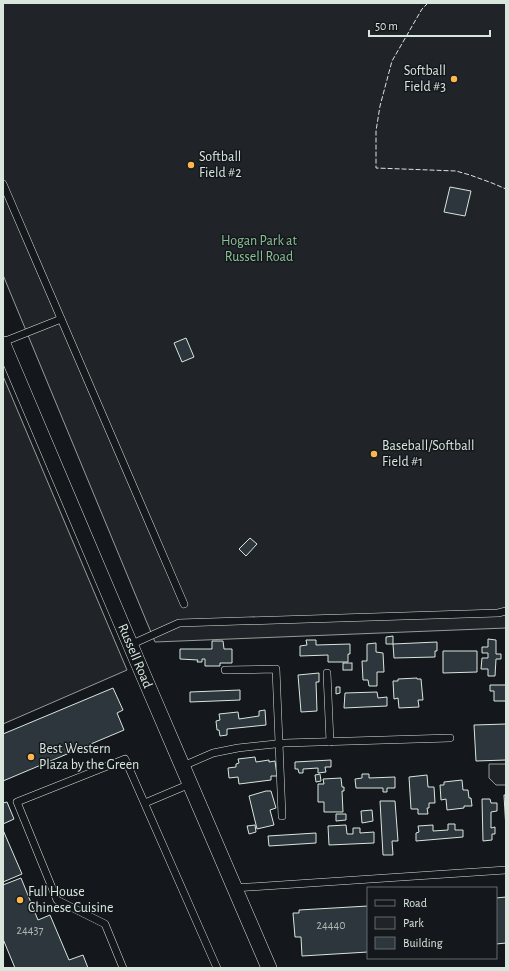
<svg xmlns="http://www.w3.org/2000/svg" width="509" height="971" font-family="'Alegreya Sans',sans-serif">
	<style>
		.green { fill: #202428; stroke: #939e99 }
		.building { fill: #2c363c; stroke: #d8e6dc }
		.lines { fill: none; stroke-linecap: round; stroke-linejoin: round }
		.lane-casing { stroke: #d8e6dc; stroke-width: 8 }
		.street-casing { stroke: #d8e6dc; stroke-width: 16 }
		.lane { stroke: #14181c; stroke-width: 7 }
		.street { stroke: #14181c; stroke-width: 15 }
		.fence { stroke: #d8e6dc; stroke-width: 1; stroke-dasharray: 5 2; stroke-linecap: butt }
		.poi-dot { fill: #ffb74d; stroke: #14181c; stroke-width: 1.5 }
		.labels { text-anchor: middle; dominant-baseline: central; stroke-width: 3; stroke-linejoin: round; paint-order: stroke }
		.number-label { font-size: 12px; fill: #adbab4 }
		.poi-label { font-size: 14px; fill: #d8e6dc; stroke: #14181c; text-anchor: start }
		.park-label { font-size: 14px; fill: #8ac095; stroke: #14181c }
		.street-label { font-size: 14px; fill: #d8e6dc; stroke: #14181c }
	</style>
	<rect width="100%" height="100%" fill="#14181c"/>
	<!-- green -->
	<g class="green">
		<path d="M3,3H506V628L155,642L3,275Z"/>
		<path d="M3,376L127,670L3,724Z"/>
		<path d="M489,764H506V785H496L489,778Z"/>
	</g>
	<!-- building -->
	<g class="building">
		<path d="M450,187L471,191L465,216L444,212Z"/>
		<path d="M186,338L194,357L182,362L174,343Z"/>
		<path d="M250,538L257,544L246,556L239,549Z"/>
		<path d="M393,636V644H386V637Z"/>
		<path d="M488,639L496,640V654H501V659H496L495,676H488V669H481L482,658H488V653H482V647H488Z"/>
		<path d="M306,640H316V645L350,644V654H348V662H328V655L300,656V646L307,645Z"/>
		<path d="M212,641H223L224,649H232V663H220V666H205V659H202V662H197L198,660L180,659V649H212Z"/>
		<path d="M437,642V651H435V657L394,658L393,644Z"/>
		<path d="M376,643V652L383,653L384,672H377V686H369L368,680H363L362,661H367V644Z"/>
		<path d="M443,651H477V672L443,673Z"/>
		<rect x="343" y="663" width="9" height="7"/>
		<path d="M319,673V682H316L317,711L301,712L298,675Z"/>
		<path d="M417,678V679H421L423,700H418L419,707L399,708L398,698L394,699L393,681H398V679Z"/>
		<path d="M490,685H506V701H494V691H490Z"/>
		<path d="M336,687H340V693L336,694Z"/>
		<path d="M113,688L123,710L117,713L124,730L3,781V734Z"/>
		<path d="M240,690V700L190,702V692Z"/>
		<path d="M377,692L378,698L387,697V706L344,708L345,693Z"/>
		<path d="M265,710L266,725L227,729V735L220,736L219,730H217L216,721L220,720L219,714L238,712L239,719L259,716V711Z"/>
		<path d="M506,724V760L476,761L474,725Z"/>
		<path d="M255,757L256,762L269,760V762L275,761L277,776H271V780L239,784L238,777L229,778L228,768L236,767V764L239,763L238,759Z"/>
		<path d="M331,760V767H325L326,772L318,773V768L303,769V773H299L298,769H295V762Z"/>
		<path d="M320,774L321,781L316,782L315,775Z"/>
		<path d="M362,774H369V778L395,777V788H387V792H383V788H356L355,779L362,778Z"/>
		<path d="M427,775L428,787H434L435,803H429V808H427L428,814H418V809H411L409,777Z"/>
		<path d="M341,778L342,787H344V791H342L343,812H324V802H318V784H324L323,779Z"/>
		<path d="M462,780L463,790H468L469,798H471L472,806H464V808L447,810L446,799L441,800L440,785H444V782Z"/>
		<path d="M266,791H271L276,808L270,810L274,825L257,829L249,796Z"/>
		<path d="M504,795H506V829Z"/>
		<path d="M482,799H490L491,803H497V811L491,812V828L495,827V834H492V840L483,841Z"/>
		<path d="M380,801H395L398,841H392L393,855H383Z"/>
		<path d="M7,802L14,819L3,824V803Z"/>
		<path d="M372,810L373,821L362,823L361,811Z"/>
		<path d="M336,814H346V820L336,821Z"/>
		<path d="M448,824H455V830H463V837L416,841V833L419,832L418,826L433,825V831L448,830Z"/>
		<path d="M255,825L256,832L249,834L247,826Z"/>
		<path d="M346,825L347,834H353V828H360V833L374,832V843L329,845L328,826Z"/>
		<path d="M3,830L22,874L3,882Z"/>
		<path d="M316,833V843L269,846L268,836Z"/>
		<path d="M21,878L38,920L50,915L69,960L83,955L88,968H15L3,939V885Z"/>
		<path d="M506,897V943L496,944V898Z"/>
		<path d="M368,906V952L302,956L301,937H295L293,913H299V910Z"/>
	</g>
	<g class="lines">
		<!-- lane casing -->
		<g class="lane-casing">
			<g id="lane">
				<path d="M3,184L184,604"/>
				<path d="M3,342L61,319"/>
				<path d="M130,645L179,623L498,613L506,611"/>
				<path d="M225,670L276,669L282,816"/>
				<path d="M327,673L330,742"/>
				<path d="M183,766L213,753L238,748L285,743L450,738"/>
				<path d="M145,803L190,784"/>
				<path d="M235,888L506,870"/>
				<path d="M123,968L105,924L57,900L17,802L125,759L217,968"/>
			</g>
		</g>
		<!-- street casing -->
		<g class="street-casing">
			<path id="street" d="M3,344L139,665L269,968"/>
		</g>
		<!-- lane -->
		<use href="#lane" class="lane"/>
		<!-- street -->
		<use href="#street" class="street"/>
		<!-- fence -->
		<path class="fence" d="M428,3L422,9L392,61L380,106L376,131V168L456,171L470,175L492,183L506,189"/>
	</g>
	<!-- markers -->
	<g class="poi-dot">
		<circle cx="454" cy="79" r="4"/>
		<circle cx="191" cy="165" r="4"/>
		<circle cx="374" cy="454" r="4"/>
		<circle cx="31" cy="757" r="4"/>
		<circle cx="20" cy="900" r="4"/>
	</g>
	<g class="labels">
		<!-- number labels -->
		<g class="number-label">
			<text x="331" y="925">24440</text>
			<text x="30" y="930">24437</text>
		</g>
		<!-- poi labels -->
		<g class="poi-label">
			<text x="446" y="71" text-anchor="end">Softball<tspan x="446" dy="16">Field #3</tspan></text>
			<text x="199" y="157">Softball<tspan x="199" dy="16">Field #2</tspan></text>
			<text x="382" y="446">Baseball/Softball<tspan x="382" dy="16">Field #1</tspan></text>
			<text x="39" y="749">Best Western<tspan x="39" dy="16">Plaza by the Green</tspan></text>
			<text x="28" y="892">Full House<tspan x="28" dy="16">Chinese Cuisine</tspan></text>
		</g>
		<!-- park labels -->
		<g class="park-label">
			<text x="259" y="241">Hogan Park at<tspan x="259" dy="16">Russell Road</tspan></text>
		</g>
		<!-- street labels -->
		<g class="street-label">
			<text transform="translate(135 656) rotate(67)">Russell Road</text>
		</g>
	</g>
	<!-- border -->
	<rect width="509" height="971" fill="none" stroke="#d8e6dc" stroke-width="8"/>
	<!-- legend -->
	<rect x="367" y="887" width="130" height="72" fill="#14181c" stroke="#626a69"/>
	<rect x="375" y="900" width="20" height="6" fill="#14181c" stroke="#626a69"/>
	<text x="403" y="907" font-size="12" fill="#d8e6dc">Road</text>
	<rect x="375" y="917" width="20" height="12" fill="#202428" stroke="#626a69"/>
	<text x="403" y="927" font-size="12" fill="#d8e6dc">Park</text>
	<rect x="375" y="937" width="20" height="12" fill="#2c363c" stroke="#626a69"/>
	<text x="403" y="947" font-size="12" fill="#d8e6dc">Building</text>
	<!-- scale -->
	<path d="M369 30v6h121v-6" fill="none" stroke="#d8e6dc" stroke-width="2"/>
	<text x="375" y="30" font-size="12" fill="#d8e6dc" stroke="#14181c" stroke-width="3" paint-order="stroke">50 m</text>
</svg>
